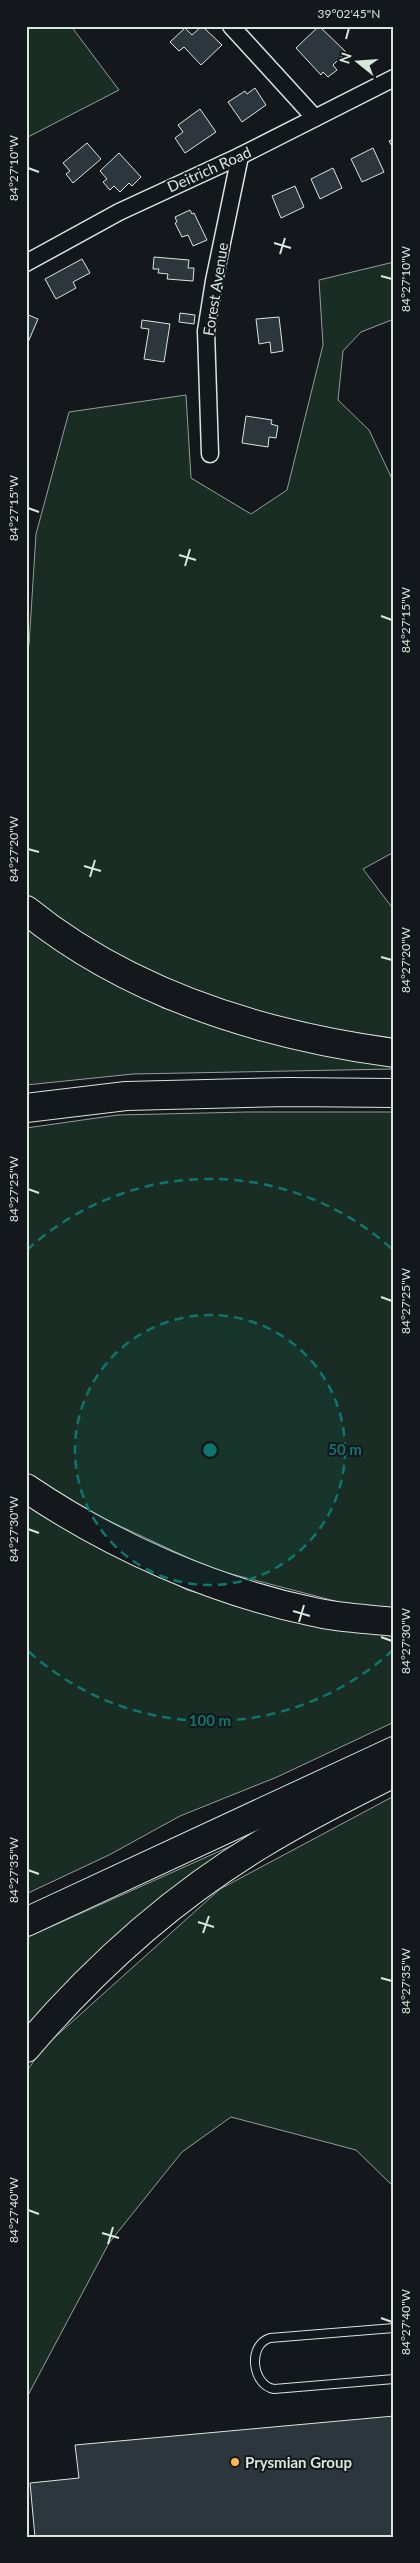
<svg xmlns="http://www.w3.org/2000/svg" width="420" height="2563" font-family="Lato,sans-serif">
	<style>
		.green { fill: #1a2d24; stroke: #939e99 }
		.building { fill: #2c363c; stroke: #d8e6dc }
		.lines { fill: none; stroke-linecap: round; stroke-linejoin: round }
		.service-casing { stroke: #d8e6dc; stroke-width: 10 }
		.minor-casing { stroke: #d8e6dc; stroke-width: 19 }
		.motorway-casing { stroke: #d8e6dc; stroke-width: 30 }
		.service { stroke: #14181c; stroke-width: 8 }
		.minor { stroke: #14181c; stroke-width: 16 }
		.motorway { stroke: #14181c; stroke-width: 28 }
		.ticks { fill: none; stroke: #d8e6dc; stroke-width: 2 }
		.ring { fill: none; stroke: #0f766e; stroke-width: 2.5; stroke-dasharray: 9 6 }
		.poi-dot { fill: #ffb74d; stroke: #14181c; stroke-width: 2 }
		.labels { text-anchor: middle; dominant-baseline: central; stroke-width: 4; stroke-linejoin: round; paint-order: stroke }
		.street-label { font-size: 15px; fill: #d8e6dc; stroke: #14181c }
		.poi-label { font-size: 15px; font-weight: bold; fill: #d8e6dc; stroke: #14181c; text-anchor: start }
		.centre { fill: #0f766e; stroke: #14181c; stroke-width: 2.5 }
		.ring-label { font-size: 15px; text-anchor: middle; font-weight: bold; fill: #0f766e; stroke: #14181c; stroke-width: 4; stroke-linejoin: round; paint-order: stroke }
		.neatline { fill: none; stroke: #d8e6dc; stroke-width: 2 }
		.ticks-label { font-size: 12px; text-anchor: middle; fill: #d8e6dc }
	</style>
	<rect width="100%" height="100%" fill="#14181c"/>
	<!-- green -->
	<g class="green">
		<path d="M26,26H71L119,90L26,138Z"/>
		<path d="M394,262V319L361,332L343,351L338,400L369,430L394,483V852L363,869L394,910V1038L314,1027L210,998L110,951L26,897V645H29L36,534L69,412L186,395L191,478L251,514L287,490L323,345L319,280Z"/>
		<path d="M26,925L63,954L163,1008L285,1046L394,1065V1069L133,1074L26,1085Z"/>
		<path d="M247,1112H394V1610L362,1608L212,1569L58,1497L26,1475V1128L118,1115Z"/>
		<path d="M26,1503L76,1532L187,1590L302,1621L394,1636V1722L277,1777L180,1816L109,1855L26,1894Z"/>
		<path d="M394,1796V2187L356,2150L231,2117L182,2152L109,2243L26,2399V2072L44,2047L220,1889Z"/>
		<path d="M242,1841L171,1889L26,2027V1938Z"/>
	</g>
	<!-- building -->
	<g class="building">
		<path d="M202,26L222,45L201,65L184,47L179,51L170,42L185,28L192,35Z"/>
		<path d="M319,26L346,52L333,65L337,70L328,77L323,72L321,75L296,48Z"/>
		<path d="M255,88L266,105L242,122L228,102L245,91L247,94Z"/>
		<path d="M200,109L216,132L185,153L175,138L183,132L178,125Z"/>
		<path d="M394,139V150L389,141Z"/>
		<path d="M87,143L101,159L73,183L66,174L70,171L63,163Z"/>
		<path d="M373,148L384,172L362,182L351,159Z"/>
		<path d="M119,153L141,177L132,186L129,183L120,192L114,186L110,190L103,182L107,179L100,171Z"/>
		<path d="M333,168L342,188L320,199L311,179Z"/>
		<path d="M295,186L304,207L281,218L272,196Z"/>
		<path d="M190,210L192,214L194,213L207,240L193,246L188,235L182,237L175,223L177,222L175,217Z"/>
		<path d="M154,257L189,260L188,268H194L193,281L167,279L168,274L158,273L159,269H153Z"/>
		<path d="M82,259L90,273L73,282L76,288L56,299L45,279Z"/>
		<path d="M180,313L195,315L194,324L179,322Z"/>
		<path d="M26,314L38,319L26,347Z"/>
		<path d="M279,317L283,351L271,353L270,342L259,344L256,319Z"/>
		<path d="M142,320L170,324L164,362L144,359L149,329L141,328Z"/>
		<path d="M246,416L272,420L271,424L278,426L276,438L269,437L268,447L242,443Z"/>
		<path d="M394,2416V2537H35L30,2483L79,2478L75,2445Z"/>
	</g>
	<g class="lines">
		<!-- service casing -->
		<g class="service-casing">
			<path id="service" d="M394,2328L270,2338C247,2345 252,2385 274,2389L394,2379"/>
		</g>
		<!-- minor casing -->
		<g class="minor-casing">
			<g id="minor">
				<path d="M231,26L315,118"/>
				<path d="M26,263L119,212L240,156L394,78"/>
				<path d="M210,454L206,331L214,281L240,156"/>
			</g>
		</g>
		<!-- motorway casing -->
		<g class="motorway-casing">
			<g id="motorway">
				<path d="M26,910C131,995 262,1035 394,1053"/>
				<path d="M26,1108L126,1096L288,1092L394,1093"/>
				<path d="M26,1488C112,1546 213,1591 314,1612C340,1618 368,1619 394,1622"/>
				<path d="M26,1922L394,1751"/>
				<path d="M26,2048C94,1968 173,1897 263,1843C305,1817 350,1795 394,1773"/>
			</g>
		</g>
		<!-- service -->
		<use href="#service" class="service"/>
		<!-- minor -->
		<use href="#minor" class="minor"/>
		<!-- motorway -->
		<use href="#motorway" class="motorway"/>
	</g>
	<!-- ticks -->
	<path class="ticks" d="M346,39L349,28M28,168L39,172M274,243L291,248M280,254L285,238M381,276L392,279M28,508L39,512M179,555L196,560M185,566L190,549M381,616L392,620M28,849L39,852M84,866L101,871M90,877L95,860M381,957L392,960M28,1189L39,1193M381,1297L392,1301M28,1529L39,1533M293,1611L310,1616M299,1622L304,1605M381,1637L392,1641M28,1870L39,1874M198,1922L214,1927M203,1933L209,1916M381,1978L392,1981M28,2210L39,2214M102,2233L119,2238M108,2244L113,2227M381,2318L392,2322"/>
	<!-- distance rings -->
	<circle cx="210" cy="1450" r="135" fill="#0f766e" fill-opacity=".12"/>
	<g class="ring">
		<circle cx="210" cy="1450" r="135"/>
		<path d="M393 1650A271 271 0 0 1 27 1650M27 1250A271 271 0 0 1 393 1250"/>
	</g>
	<!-- markers -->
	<circle class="poi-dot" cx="235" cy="2462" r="5"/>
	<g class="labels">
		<!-- street labels -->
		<g class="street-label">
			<text transform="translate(209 169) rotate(-24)">Deitrich Road</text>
			<text transform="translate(215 289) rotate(-81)">Forest Avenue</text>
		</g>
		<!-- poi labels -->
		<g class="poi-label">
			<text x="245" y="2462">Prysmian Group</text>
		</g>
	</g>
	<circle cx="210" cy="1450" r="8" class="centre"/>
	<g class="ring-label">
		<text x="345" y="1455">50 m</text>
		<text x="210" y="1726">100 m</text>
	</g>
	<!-- border -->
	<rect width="420" height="2563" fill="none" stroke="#14181c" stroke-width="55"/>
	<!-- north arrow -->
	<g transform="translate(358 62) rotate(287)" stroke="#14181c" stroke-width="4" paint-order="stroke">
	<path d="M0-4L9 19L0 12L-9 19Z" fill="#d8e6dc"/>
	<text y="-8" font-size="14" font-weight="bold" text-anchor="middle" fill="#d8e6dc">N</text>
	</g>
	<rect x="28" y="28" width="364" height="2508" class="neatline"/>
	<g class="ticks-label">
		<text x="349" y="18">39°02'45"N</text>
		<text transform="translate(14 168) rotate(-90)" y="4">84°27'10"W</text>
		<text transform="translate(406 279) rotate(-90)" y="4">84°27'10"W</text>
		<text transform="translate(14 508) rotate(-90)" y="4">84°27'15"W</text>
		<text transform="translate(406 620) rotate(-90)" y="4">84°27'15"W</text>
		<text transform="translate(14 849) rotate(-90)" y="4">84°27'20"W</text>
		<text transform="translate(406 960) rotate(-90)" y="4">84°27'20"W</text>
		<text transform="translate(14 1189) rotate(-90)" y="4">84°27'25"W</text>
		<text transform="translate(406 1301) rotate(-90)" y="4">84°27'25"W</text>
		<text transform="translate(14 1529) rotate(-90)" y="4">84°27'30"W</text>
		<text transform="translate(406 1641) rotate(-90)" y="4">84°27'30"W</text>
		<text transform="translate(14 1870) rotate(-90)" y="4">84°27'35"W</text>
		<text transform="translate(406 1981) rotate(-90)" y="4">84°27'35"W</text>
		<text transform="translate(14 2210) rotate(-90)" y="4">84°27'40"W</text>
		<text transform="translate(406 2322) rotate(-90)" y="4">84°27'40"W</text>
	</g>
</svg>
